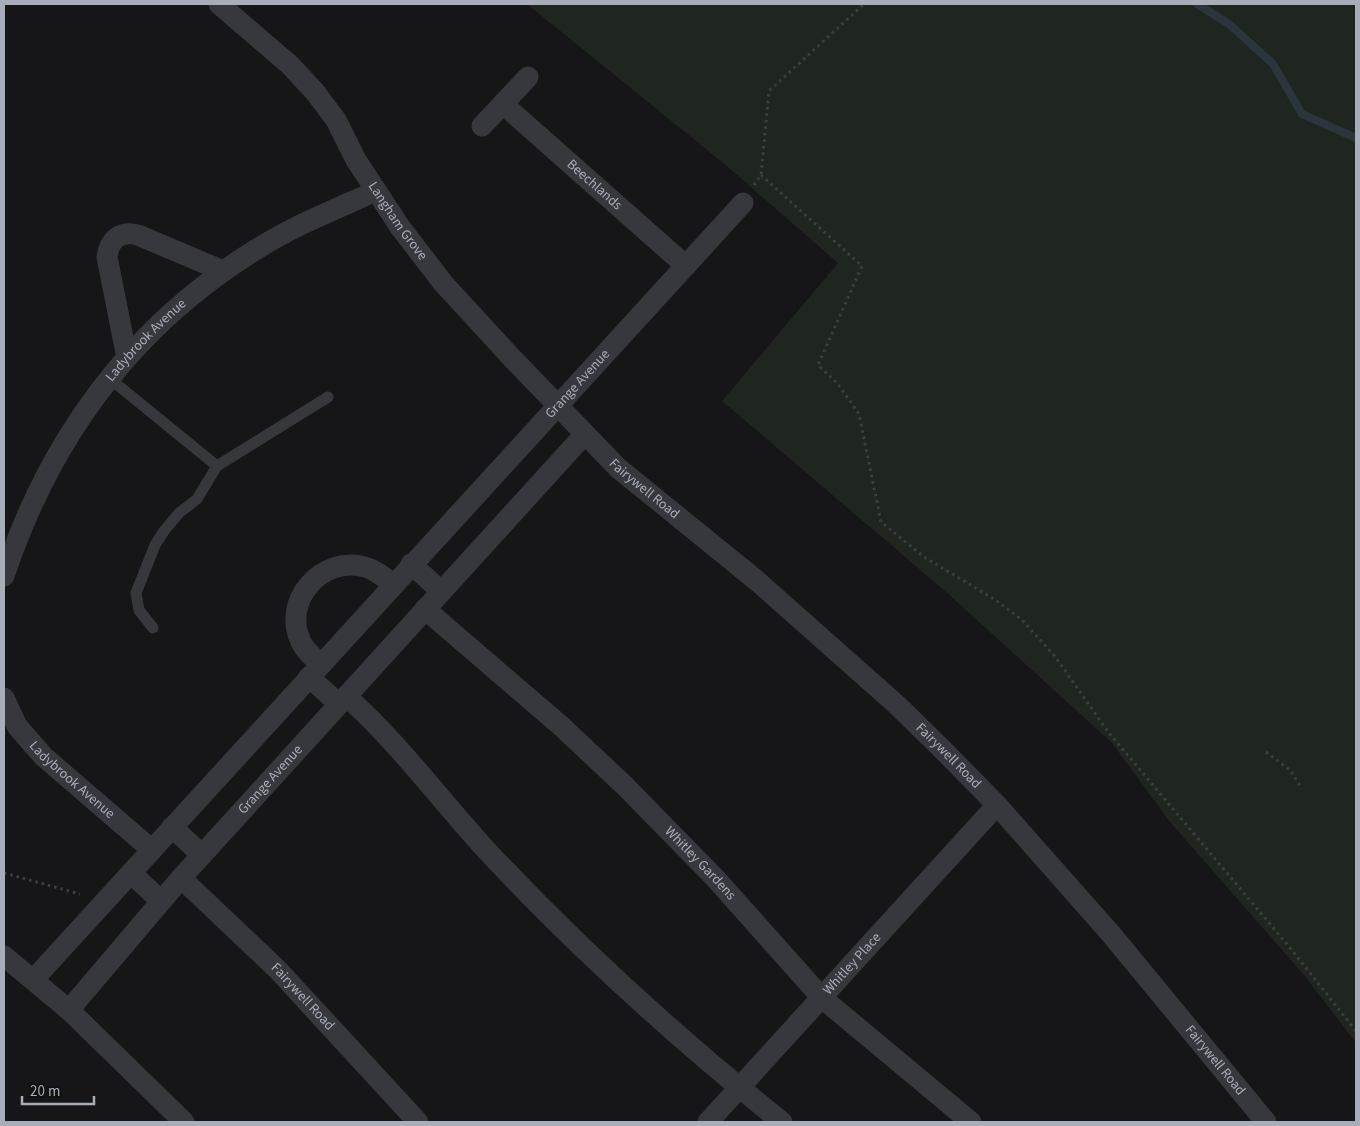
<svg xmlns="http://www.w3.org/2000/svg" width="1360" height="1126" font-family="'Source Sans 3',sans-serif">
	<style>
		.green { fill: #1e261f }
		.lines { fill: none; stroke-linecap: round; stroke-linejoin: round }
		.stream { stroke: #2c353c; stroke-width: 8 }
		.path { stroke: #3d3f44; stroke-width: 3; stroke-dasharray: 2.5 4; stroke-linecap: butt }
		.service { stroke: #37383d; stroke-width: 11 }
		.minor { stroke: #37383d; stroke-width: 21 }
		.labels { text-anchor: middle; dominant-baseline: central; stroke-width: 4; stroke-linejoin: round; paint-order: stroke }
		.street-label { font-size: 14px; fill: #a8adb8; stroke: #111113 }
	</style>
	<rect width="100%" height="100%" fill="#161618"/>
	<!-- green -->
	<path class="green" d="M527,4H1356V1043L1304,975L1170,822L1112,743L945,591L722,401L838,263L728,167Z"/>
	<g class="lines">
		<!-- stream -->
		<path class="stream" d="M1197,4L1229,24L1273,64L1302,114L1356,138"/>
		<!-- path -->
		<g class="path">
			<path d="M761,175L862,266L818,365L838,384L859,414L881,522L924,557L994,599L1021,619L1054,655L1109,733L1291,949L1356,1031"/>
			<path d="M754,185L761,175L769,91L864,4"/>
			<path d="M1266,752L1290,770L1302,789"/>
			<path d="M4,873L80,894"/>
		</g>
		<!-- service -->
		<g class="service">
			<path d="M109,378L217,466"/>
			<path d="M153,628L139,610L136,593L155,545L164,531L179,513L197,499L217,466L328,397"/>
		</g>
		<!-- minor -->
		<g class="minor">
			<path id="s1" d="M219,4L290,65L315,92L336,120L356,160L400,227L443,283L511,357L618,468L756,580L897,705L942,749L997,805L1111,934L1266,1122"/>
			<path id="s2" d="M503,104L686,266"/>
			<path d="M482,126L528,77"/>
			<path d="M127,358L107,257C109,240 120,230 138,235L223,271"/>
			<path d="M411,564L441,591"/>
			<path id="s3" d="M4,576C50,438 132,326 257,249C295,225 336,209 376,191"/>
			<path id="s4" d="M425,609L560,725L625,786L716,879L822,998L971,1122"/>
			<path d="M321,664C313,657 305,651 301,642C281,601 322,555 365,567C376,570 385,578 394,585"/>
			<path d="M309,677L339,704"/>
			<path d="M346,696C399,743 441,801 489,853C580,950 678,1039 782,1122"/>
			<path id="s5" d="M4,698L17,726L43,756L152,850"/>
			<path d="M172,827L202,855"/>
			<path d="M131,873L161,901"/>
			<path id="s6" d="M181,878L277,969L418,1122"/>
			<path d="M4,956L69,1010L184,1122"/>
			<path id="s7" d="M34,979L743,203"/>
			<path id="s8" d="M69,1010L181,878L584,435"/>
			<path id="s9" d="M708,1122L997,805"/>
		</g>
	</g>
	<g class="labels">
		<!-- street labels -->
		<g class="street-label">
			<text stroke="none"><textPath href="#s2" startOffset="122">Beechlands</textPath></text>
			<text stroke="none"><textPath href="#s1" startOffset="284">Langham Grove</textPath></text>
			<text stroke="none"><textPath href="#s3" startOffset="278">Ladybrook Avenue</textPath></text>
			<text stroke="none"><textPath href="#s7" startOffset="806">Grange Avenue</textPath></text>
			<text stroke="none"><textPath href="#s1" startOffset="649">Fairywell Road</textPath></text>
			<text stroke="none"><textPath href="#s1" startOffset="1054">Fairywell Road</textPath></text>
			<text stroke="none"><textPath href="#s5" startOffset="108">Ladybrook Avenue</textPath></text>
			<text stroke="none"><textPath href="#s8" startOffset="306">Grange Avenue</textPath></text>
			<text stroke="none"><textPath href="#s4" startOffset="375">Whitley Gardens</textPath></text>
			<text stroke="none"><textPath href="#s9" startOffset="214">Whitley Place</textPath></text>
			<text stroke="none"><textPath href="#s6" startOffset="170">Fairywell Road</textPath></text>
			<text stroke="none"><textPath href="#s1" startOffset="1459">Fairywell Road</textPath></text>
		</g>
	</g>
	<!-- border -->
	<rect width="1360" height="1126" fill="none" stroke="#a8adb8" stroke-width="10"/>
	<!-- scale -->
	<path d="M22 1096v8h72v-8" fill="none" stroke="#a8adb8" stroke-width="2.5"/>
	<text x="30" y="1096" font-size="15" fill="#a8adb8" stroke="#111113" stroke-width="4" paint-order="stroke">20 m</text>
</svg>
